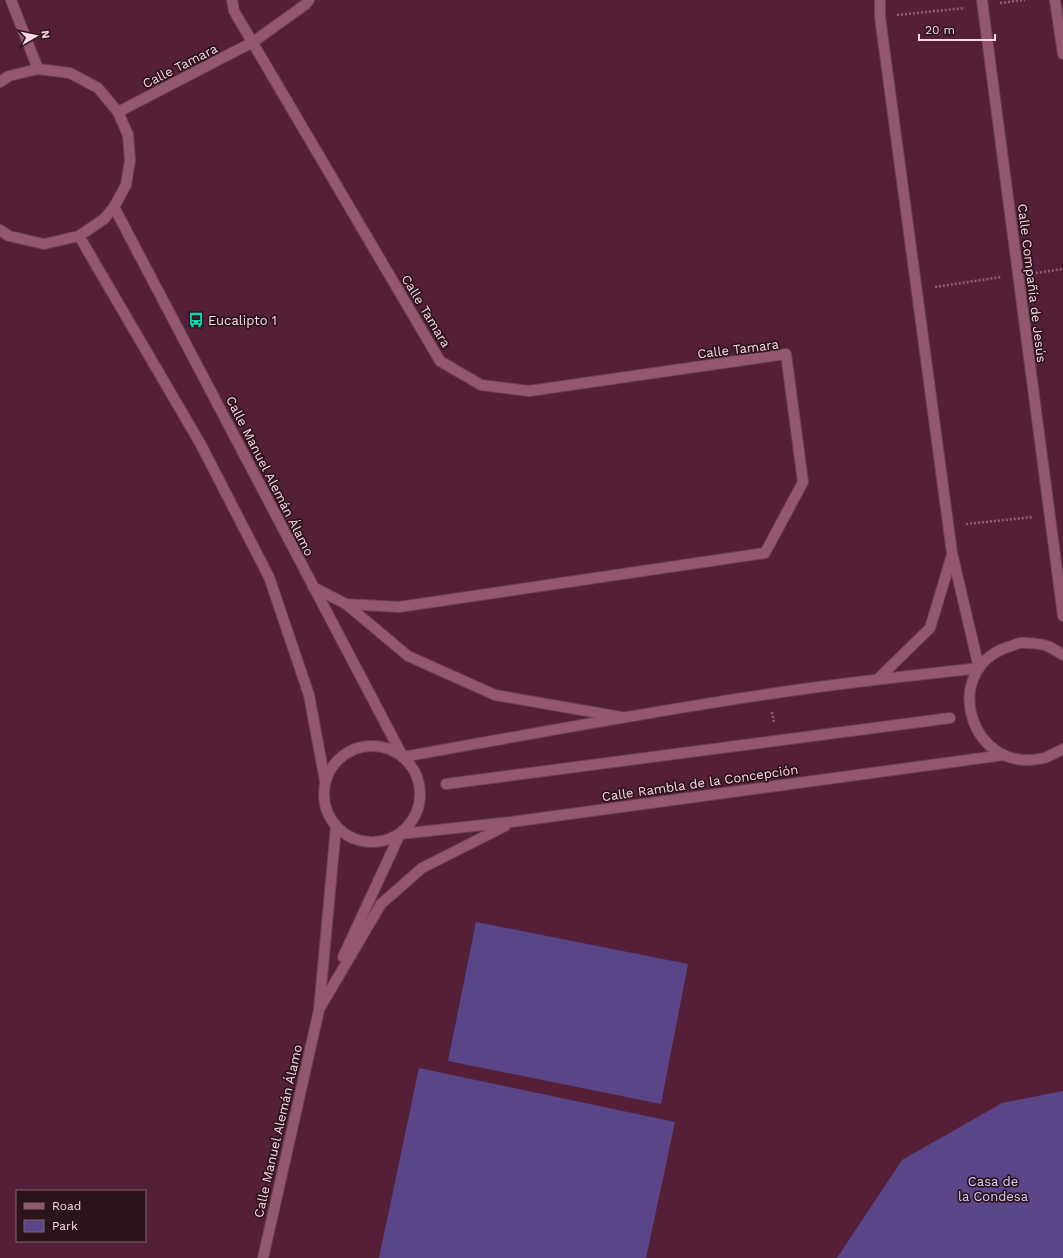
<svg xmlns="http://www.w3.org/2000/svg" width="1063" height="1258" font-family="'Work Sans',sans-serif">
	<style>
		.green { fill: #594588 }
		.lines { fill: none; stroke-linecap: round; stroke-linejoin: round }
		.lane-casing { stroke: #6e4055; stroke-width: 12 }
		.street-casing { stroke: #6e4055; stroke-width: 12 }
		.secondary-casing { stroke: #6e4055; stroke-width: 12 }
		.path { stroke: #8e5f73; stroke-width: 2.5; stroke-dasharray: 2 2; stroke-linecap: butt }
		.lane { stroke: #93586f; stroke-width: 10 }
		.street { stroke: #93586f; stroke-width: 10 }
		.secondary { stroke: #93586f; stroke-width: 10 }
		.labels { text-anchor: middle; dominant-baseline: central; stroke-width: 3.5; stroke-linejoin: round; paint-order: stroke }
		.street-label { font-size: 13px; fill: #fad7e3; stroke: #2c141d }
		.poi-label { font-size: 13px; fill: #fad7e3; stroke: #2c141d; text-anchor: start }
		.park-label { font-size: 13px; fill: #d7cdf8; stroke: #2c141d }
	</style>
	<rect width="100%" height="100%" fill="#552037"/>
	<!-- green -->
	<g class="green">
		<path d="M476,922L688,964L661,1104L448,1061Z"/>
		<path d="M419,1068L675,1122L646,1258H379Z"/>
		<path d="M1063,1091V1258H837L902,1160L1002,1103Z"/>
	</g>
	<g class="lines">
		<!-- lane casing -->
		<g class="lane-casing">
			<path id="lane" d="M253,42L306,4L309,0"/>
		</g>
		<!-- street casing -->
		<g class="street-casing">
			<g id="street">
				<path d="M232,0L234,11L440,361L481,385L529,391L786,354L803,482L765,553L399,607L346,604"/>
				<path d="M880,0V17L952,553L979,668"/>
				<path d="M982,0L1063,616"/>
				<path d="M1055,0L1063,54"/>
				<path d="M118,112L253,42"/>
				<path d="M313,587L346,604L408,656L495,695L621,717"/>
				<path d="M878,679L930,628L952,555"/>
				<path d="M446,784L950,718"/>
			</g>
		</g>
		<!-- secondary casing -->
		<g class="secondary-casing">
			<g id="secondary">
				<path d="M11,0L38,69"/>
				<path d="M0,82L9,76L38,69L70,73L98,88L118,112L128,135L130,160L126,185L114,207L104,219L79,236L44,244L9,236L0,230"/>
				<path d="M114,207L403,757"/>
				<path d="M79,236L200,443L269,577L309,695L325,781"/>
				<path d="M1063,655C1058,652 1053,648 1047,646C1043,644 1025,642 1020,643C1016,644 1012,646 1008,647C939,670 970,776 1044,758C1050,756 1057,752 1063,749"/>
				<circle cx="372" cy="794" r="48"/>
				<path d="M403,757C525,735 647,712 769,694C839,683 909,676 979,668"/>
				<path d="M400,834L511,822L1004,755"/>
				<path d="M343,957L400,834"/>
				<path d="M321,1006L381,904L422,868L505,826"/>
				<path d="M263,1258L319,1010L336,827"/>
			</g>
		</g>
		<!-- path -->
		<g class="path">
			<path d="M1000,3L1025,0"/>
			<path d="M897,15L965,8"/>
			<path d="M1036,273L1063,269"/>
			<path d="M935,287L1001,277"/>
			<path d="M966,524L1033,517"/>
			<path d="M772,712L774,723"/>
		</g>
		<!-- lane -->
		<use href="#lane" class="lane"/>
		<!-- street -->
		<use href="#street" class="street"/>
		<!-- secondary -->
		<use href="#secondary" class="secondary"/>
	</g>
	<!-- icons -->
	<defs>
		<g id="bus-bare" transform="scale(1.2)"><path d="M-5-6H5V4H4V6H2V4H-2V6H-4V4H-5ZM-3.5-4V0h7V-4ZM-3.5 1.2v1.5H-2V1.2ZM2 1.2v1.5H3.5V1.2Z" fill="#14d5b3" stroke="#2c141d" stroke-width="2.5" paint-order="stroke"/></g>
	</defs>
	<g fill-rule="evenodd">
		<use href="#bus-bare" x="196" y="320"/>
	</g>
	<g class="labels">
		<!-- street labels -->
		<g class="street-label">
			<text transform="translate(180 66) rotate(-27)">Calle Tamara</text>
			<text transform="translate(1032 283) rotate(83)">Calle Compañía de Jesús</text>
			<text transform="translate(426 311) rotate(59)">Calle Tamara</text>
			<text transform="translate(738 349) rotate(-7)">Calle Tamara</text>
			<text transform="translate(270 476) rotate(63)">Calle Manuel Alemán Álamo</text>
			<text transform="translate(700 783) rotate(-8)">Calle Rambla de la Concepción</text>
			<text transform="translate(278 1131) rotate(-77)">Calle Manuel Alemán Álamo</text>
		</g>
		<!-- poi labels -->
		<g class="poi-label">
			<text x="208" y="320">Eucalipto 1</text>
		</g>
		<!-- park labels -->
		<g class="park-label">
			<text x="993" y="1181">Casa de<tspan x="993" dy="15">la Condesa</tspan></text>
		</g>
	</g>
	<!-- legend -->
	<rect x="16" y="1190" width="130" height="52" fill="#2c141d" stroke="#7e626c"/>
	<rect x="24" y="1203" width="20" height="6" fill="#93586f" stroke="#7e626c"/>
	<text x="52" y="1210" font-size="12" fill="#fad7e3">Road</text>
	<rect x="24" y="1220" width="20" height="12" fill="#594588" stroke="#7e626c"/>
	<text x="52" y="1230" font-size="12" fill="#fad7e3">Park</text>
	<!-- north arrow -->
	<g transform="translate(36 36) rotate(81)" stroke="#2c141d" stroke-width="3" paint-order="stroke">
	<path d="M0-3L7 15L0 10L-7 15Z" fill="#fad7e3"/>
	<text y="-6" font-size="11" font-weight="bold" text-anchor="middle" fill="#fad7e3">N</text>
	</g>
	<!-- scale -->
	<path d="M919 34v6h76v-6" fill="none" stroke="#fad7e3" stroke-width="2"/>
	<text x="925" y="34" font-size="12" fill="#fad7e3" stroke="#2c141d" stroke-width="3" paint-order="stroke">20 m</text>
</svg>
